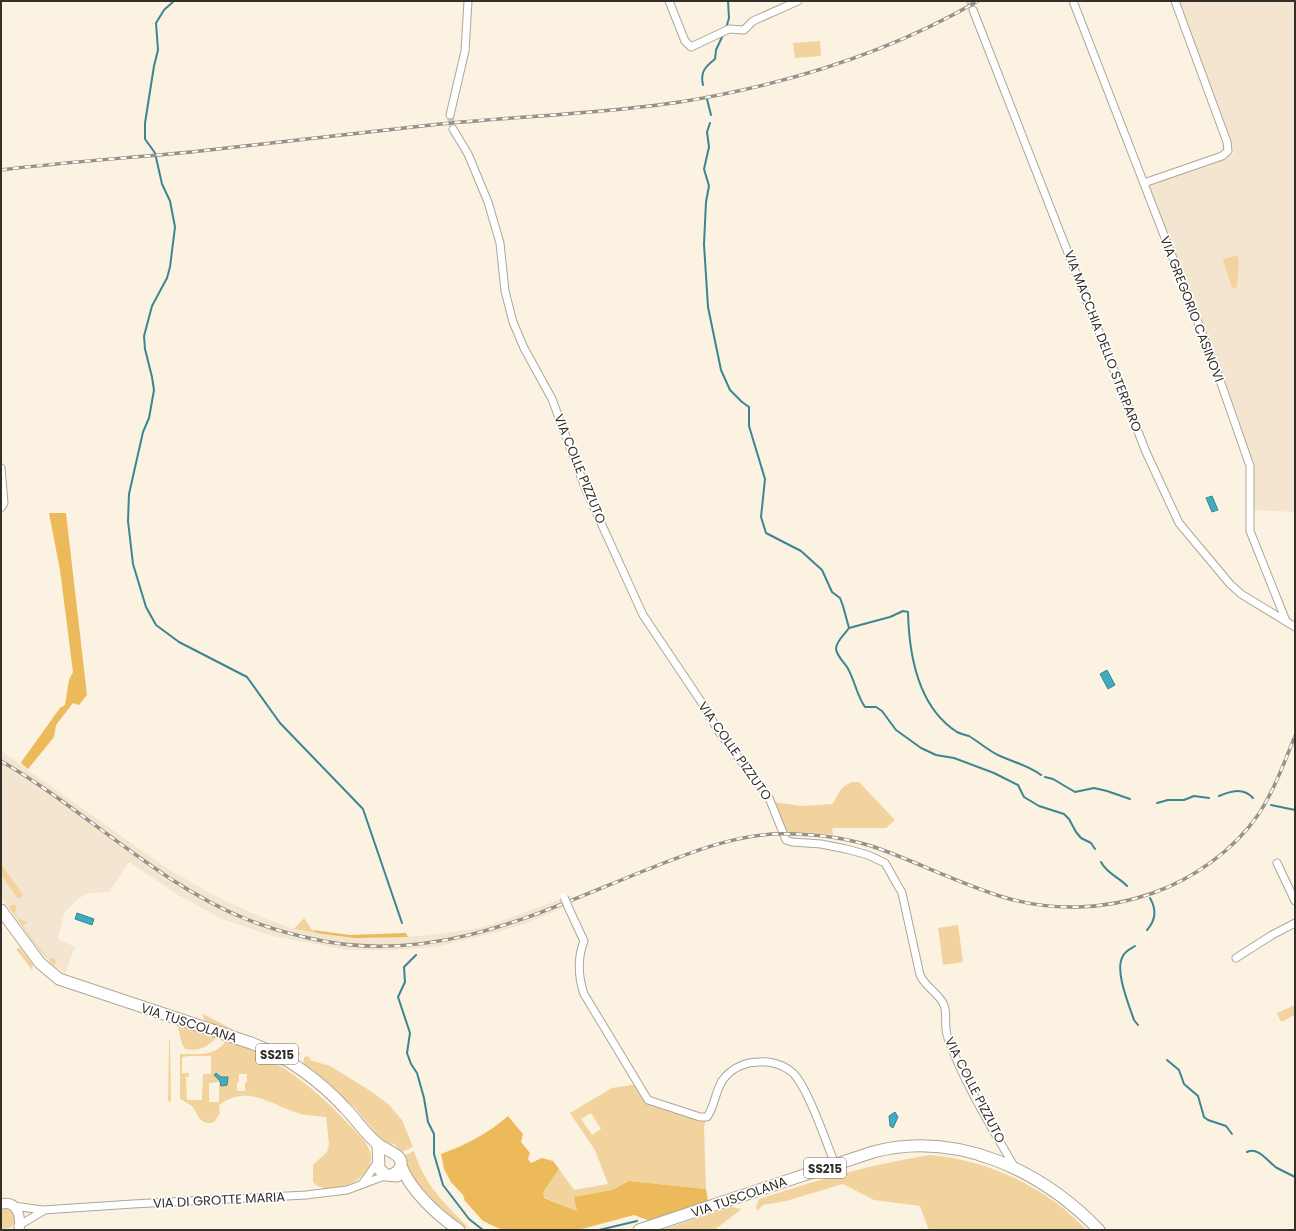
<svg xmlns="http://www.w3.org/2000/svg" width="1296" height="1231" font-family="Poppins,sans-serif">
	<style>
		.built { fill: #f3e5cf }
		.green { fill: #f2d39d; fill-rule: evenodd }
		.forest { fill: #ecb95b }
		.water { fill: #3facc0; stroke: #3b8693 }
		.lines { fill: none; stroke-linecap: round; stroke-linejoin: round }
		.stream { stroke: #3b8693; stroke-width: 2 }
		.street-tunnel { stroke: #d3cbbd; stroke-width: 7; stroke-dasharray: 7 3.5; stroke-linecap: butt }
		.street-casing { stroke: #aea697; stroke-width: 9 }
		.secondary-casing { stroke: #aea697; stroke-width: 11 }
		.primary-casing { stroke: #aea697; stroke-width: 13 }
		.street { stroke: #fff; stroke-width: 7 }
		.secondary { stroke: #fff; stroke-width: 9 }
		.primary { stroke: #fff; stroke-width: 11 }
		.rail-casing { stroke: #989186; stroke-width: 3.5 }
		.rail { stroke: #fff; stroke-width: 2; stroke-dasharray: 6; stroke-linecap: butt }
		.street-bridge-casing { stroke: #aea697; stroke-width: 9; stroke-linecap: butt }
		.street-bridge { stroke: #fff; stroke-width: 7 }
		.labels { text-anchor: middle; dominant-baseline: central; stroke-width: 3.5; stroke-linejoin: round; paint-order: stroke }
		.shield { fill: #fff; stroke: #706d69; stroke-width: 1 }
		.shield-label { font-size: 12px; font-weight: bold; fill: #332f29 }
		.street-label { font-size: 13px; fill: #332f29; stroke: #fff }
	</style>
	<rect width="100%" height="100%" fill="#fbf2e2"/>
	<!-- built -->
	<g class="built">
		<path d="M1177,1H1295V512L1253,510V462L1217,358L1147,186L1234,154Z"/>
		<path d="M1,751L168,869L217,897L259,916L294,929L353,938L421,936L473,929L493,924L564,898L568,906L527,923L501,931L436,947L390,950H347L273,936L222,919L180,896L129,862L109,892L90,893L79,898L64,913L58,939L75,947L65,974L44,956L1,897Z"/>
	</g>
	<!-- green -->
	<g class="green">
		<path d="M820,41L821,56L795,58L793,43Z"/>
		<path d="M1236,255L1239,259L1237,287L1235,288L1232,287L1223,261L1225,259Z"/>
		<path d="M852,782H859L895,820L886,828H832L833,835L800,832L787,833L774,802L801,806L833,804C838,794 841,786 852,782Z"/>
		<path d="M1,864L23,895L18,899L1,875Z"/>
		<path d="M1,896L9,907L14,904L16,907L15,913L17,918L27,922L23,926L49,960L53,957L56,961L54,966L37,947Z"/>
		<path d="M304,918L312,930L317,933L294,929Z"/>
		<path d="M958,925L963,962L943,965L938,928Z"/>
		<path d="M20,948L33,965L32,970L16,949Z"/>
		<path d="M1295,1005V1015L1281,1022L1277,1013Z"/>
		<path d="M203,1014L232,1029C223,1031 209,1025 203,1018Z"/>
		<path d="M177,1024L216,1036V1038C208,1047 197,1052 185,1049L182,1044Z"/>
		<path d="M226,1039C276,1057 317,1089 352,1128C359,1135 369,1144 371,1155C375,1182 326,1198 313,1182V1165L327,1152L329,1144L326,1117C317,1116 306,1116 298,1113C269,1104 248,1084 219,1105L220,1113L214,1122C197,1127 199,1110 189,1104C186,1102 183,1101 180,1099V1054C196,1054 219,1057 226,1039ZM189,1056H211V1074H203L202,1100H187L186,1077H189V1073H182V1057ZM217,1073L221,1077H228L225,1086L221,1085L220,1081L214,1075ZM239,1074H247V1082H239ZM219,1082V1102H209V1083ZM237,1082H245V1091H237Z"/>
		<path d="M170,1040L171,1101L169,1102L168,1101L169,1041Z"/>
		<path d="M271,1044L301,1053C293,1062 278,1050 271,1044Z"/>
		<path d="M306,1056L311,1058L310,1060L330,1066L369,1090L388,1104L402,1120L413,1147L402,1152L394,1144L385,1143L354,1107L303,1064L304,1058Z"/>
		<path d="M638,1084L648,1100L707,1117L704,1127L706,1189L629,1181L612,1190L597,1194L577,1211L543,1197L542,1193L559,1169L574,1190L608,1184L595,1150L570,1113L612,1088ZM591,1113L601,1129L592,1135L581,1119Z"/>
		<path d="M414,1151C425,1186 445,1204 469,1228C451,1226 415,1179 402,1164L404,1156Z"/>
		<path d="M930,1155C975,1159 1018,1175 1055,1202C1066,1210 1077,1221 1087,1230H929L920,1206L874,1200L843,1184L786,1201L763,1205L757,1211L756,1207L759,1199C815,1181 871,1164 930,1155Z"/>
		<path d="M7,1207L14,1210L16,1221C13,1227 8,1230 1,1228V1208Z"/>
		<path d="M731,1207L742,1209L714,1230H661Z"/>
	</g>
	<!-- forest -->
	<g class="forest">
		<path d="M49,513H66L87,695L79,705L73,703L56,725L54,737L28,769L21,763L22,761L60,708L65,705L69,680L73,672L60,570Z"/>
		<path d="M312,930L350,935L406,933L408,937L354,938L317,933Z"/>
		<path d="M508,1116L523,1134L521,1142L530,1153L528,1159L531,1163L542,1158L553,1161L559,1169L543,1192L544,1198L577,1211L574,1197L612,1190L629,1181L706,1189L708,1201L650,1221L634,1215L578,1230L500,1229L483,1221L465,1201L463,1195L451,1182L444,1169L441,1154C468,1144 487,1134 508,1116Z"/>
	</g>
	<!-- water -->
	<g class="water">
		<path d="M1212,496L1218,510L1212,512L1206,498Z"/>
		<path d="M1107,670L1115,685L1108,689L1100,674Z"/>
		<path d="M77,913L94,919L92,925L75,919Z"/>
		<path d="M216,1073L221,1077H228L227,1085L221,1086L220,1081L214,1075Z"/>
		<path d="M895,1112L898,1117L893,1128L890,1126L889,1116Z"/>
	</g>
	<g class="lines">
		<!-- stream -->
		<g class="stream">
			<path d="M174,1L164,10L156,23L158,50L154,66L145,123V139L155,153L162,184L170,201L175,227L170,267L167,278L152,306L144,336L145,349L152,377L154,390L149,418L143,432L129,494L128,521L133,564L146,607L156,625L179,642L247,677L280,723L363,809L402,923"/>
			<path d="M726,28L729,18L728,1"/>
			<path d="M703,85C700,72 705,67 715,59L716,50L723,35"/>
			<path d="M707,99L711,115"/>
			<path d="M710,123L707,132L709,147L704,169L709,186L706,202L704,244L708,307L721,370L730,390L742,402L749,407V426L765,479L761,517L766,533L801,551L822,570L832,592L840,598L843,606L849,628C845,634 836,641 836,649C837,656 843,661 847,667C855,680 856,694 865,707H876L882,711L896,730L921,748L936,755L954,758L994,773L1018,785L1024,797L1039,806L1064,814L1069,819L1076,832L1081,838L1091,843L1095,849"/>
			<path d="M849,628L890,617L903,611L908,612C909,654 918,707 957,732C961,734 965,735 969,736C979,742 989,751 1000,756C1013,762 1030,766 1041,775"/>
			<path d="M1045,777L1053,779L1075,792L1094,788L1107,791L1130,799"/>
			<path d="M1219,796C1231,791 1243,787 1253,798"/>
			<path d="M1157,803L1168,800H1184L1194,796L1209,798"/>
			<path d="M1271,805L1295,810"/>
			<path d="M1101,862C1107,874 1119,877 1127,886"/>
			<path d="M1147,930C1156,920 1157,910 1150,898"/>
			<path d="M1135,946C1130,949 1125,951 1123,956C1114,970 1129,1005 1134,1020L1138,1025"/>
			<path d="M416,955L404,967L405,982L398,997L410,1033L407,1053L411,1064L417,1073L424,1098L428,1122L434,1134V1154L443,1185L469,1219L483,1230"/>
			<path d="M1167,1060L1179,1070L1184,1084L1198,1096L1204,1117L1208,1120L1226,1126L1232,1134"/>
			<path d="M1247,1152C1258,1146 1268,1162 1277,1168C1283,1171 1289,1174 1295,1177"/>
			<path d="M599,1230L637,1221"/>
		</g>
		<!-- street-tunnel -->
		<g class="street-tunnel">
			<path d="M969,1L973,10"/>
			<path d="M450,115L453,129"/>
		</g>
		<!-- street casing -->
		<g class="street-casing">
			<g id="street">
				<path d="M669,1L685,41L691,47L729,29L744,30L753,21L798,1"/>
				<path d="M1073,1L1216,369L1250,466V531L1286,621"/>
				<path d="M973,10L1146,452L1179,523L1230,584L1241,594L1295,627"/>
				<path d="M450,115L465,51L468,1"/>
				<path d="M453,129L468,154L488,202L500,243L505,291L513,322L524,348L552,399L586,490L643,615L704,706L719,732L769,798L786,840L792,842L821,844L846,849L868,855L885,863L902,893L920,975C925,987 939,993 944,1005C948,1016 943,1025 948,1038C964,1083 991,1126 1015,1168"/>
				<path d="M1144,183L1222,156L1228,151L1227,142L1175,1"/>
				<path d="M1,468L4,503L1,508"/>
				<path d="M1277,863L1295,901"/>
				<path d="M570,911L584,941C577,959 578,976 584,994L648,1100L700,1117H707C716,1105 715,1087 726,1076C734,1067 747,1062 759,1062C771,1061 784,1065 793,1073C808,1088 826,1142 835,1164"/>
				<path d="M1236,958L1272,935L1295,923"/>
				<path d="M363,1183L377,1163"/>
				<path d="M13,1206L43,1210L133,1204L306,1195L347,1190L387,1175"/>
				<path d="M18,1226L43,1211"/>
			</g>
		</g>
		<!-- secondary casing -->
		<g class="secondary-casing">
			<path id="secondary" d="M1,1204C18,1200 21,1217 19,1230"/>
		</g>
		<!-- primary casing -->
		<g class="primary-casing">
			<g id="primary">
				<path d="M1,910L40,963L59,979L251,1043C288,1057 318,1079 345,1108C356,1119 366,1135 378,1144C385,1151 406,1154 400,1168C398,1172 395,1174 391,1175"/>
				<path d="M378,1144L379,1169L386,1175L397,1176"/>
				<path d="M401,1166C411,1191 437,1215 459,1230"/>
				<path d="M639,1230L873,1152C957,1130 1041,1170 1099,1230"/>
			</g>
		</g>
		<!-- street -->
		<use href="#street" class="street"/>
		<!-- secondary -->
		<use href="#secondary" class="secondary"/>
		<!-- primary -->
		<use href="#primary" class="primary"/>
		<!-- rail casing -->
		<g class="rail-casing">
			<g id="rail">
				<path d="M1,170C64,162 128,158 191,152C274,143 357,133 440,124C520,116 601,114 680,102C784,85 887,54 978,1"/>
				<path d="M1,761C84,809 157,883 246,919C271,929 297,936 323,941C441,963 541,912 646,870C687,854 728,837 772,834C808,833 846,837 880,849C921,864 961,884 1003,897C1052,912 1105,910 1153,893C1193,879 1234,850 1258,815C1274,791 1284,763 1295,736"/>
			</g>
		</g>
		<!-- rail -->
		<use href="#rail" class="rail"/>
		<!-- street-bridge casing -->
		<g class="street-bridge-casing">
			<path id="street-bridge" d="M564,897L570,911"/>
		</g>
		<!-- street-bridge -->
		<use href="#street-bridge" class="street-bridge"/>
	</g>
	<g class="labels">
		<!-- shield labels -->
		<g class="shield">
			<rect x="256" y="1044" width="42" height="20" rx="3"/>
			<rect x="804" y="1158" width="42" height="20" rx="3"/>
		</g>
		<g class="shield-label">
			<text x="277" y="1054">SS215</text>
			<text x="825" y="1168">SS215</text>
		</g>
		<!-- street labels -->
		<g class="street-label">
			<text transform="translate(1192 309) rotate(69)">VIA GREGORIO CASINOVI</text>
			<text transform="translate(1103 341) rotate(69)">VIA MACCHIA DELLO STERPARO</text>
			<text transform="translate(580 469) rotate(68)">VIA COLLE PIZZUTO</text>
			<text transform="translate(735 751) rotate(55)">VIA COLLE PIZZUTO</text>
			<text transform="translate(189 1023) rotate(18)">VIA TUSCOLANA</text>
			<text transform="translate(975 1090) rotate(63)">VIA COLLE PIZZUTO</text>
			<text transform="translate(739 1197) rotate(-19)">VIA TUSCOLANA</text>
			<text transform="translate(219 1200) rotate(-3)">VIA DI GROTTE MARIA</text>
		</g>
	</g>
	<!-- border -->
	<rect width="1296" height="1231" fill="none" stroke="#332f29" stroke-width="4"/>
</svg>
